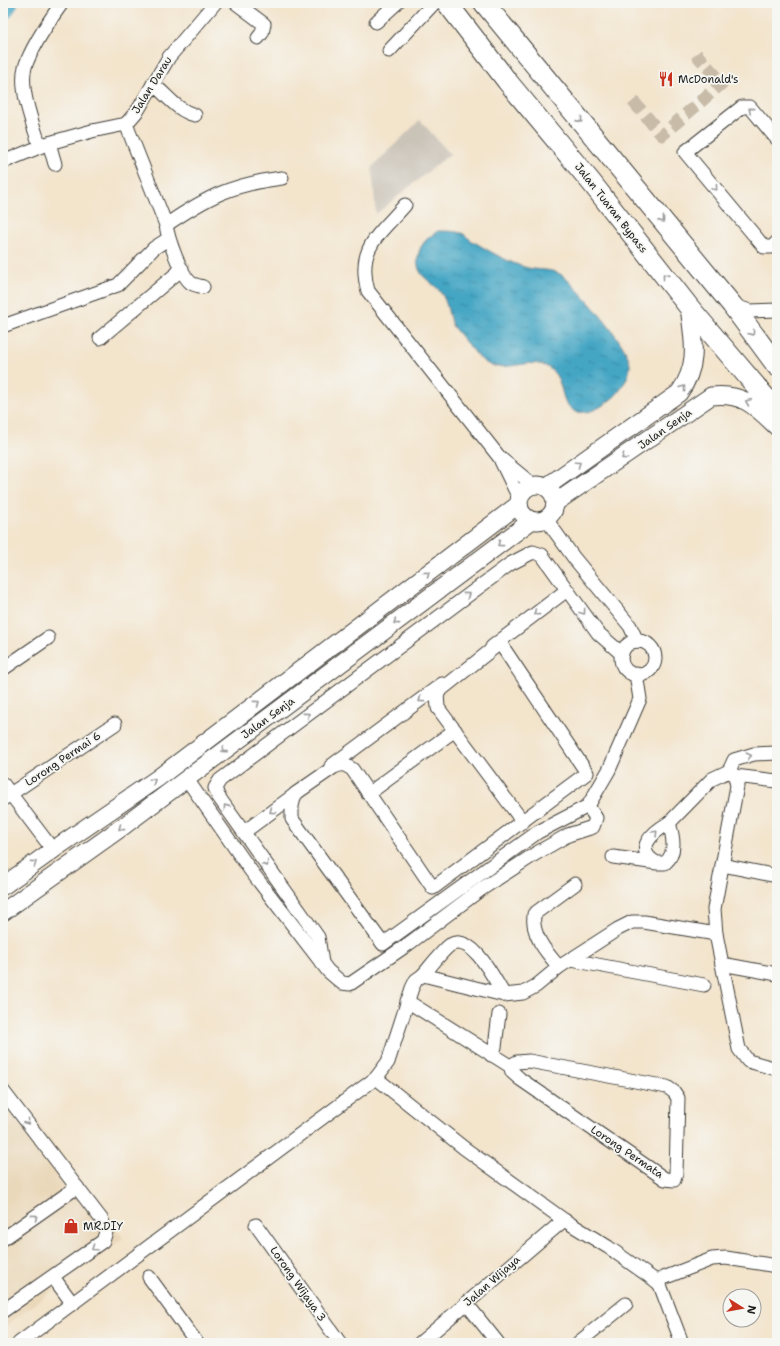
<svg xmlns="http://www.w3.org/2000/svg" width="780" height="1346" font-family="'Shantell Sans',sans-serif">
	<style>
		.built { fill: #ead8ba }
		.industrial { fill: #cac3b8 }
		.water { fill: url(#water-ripples); stroke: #306170 }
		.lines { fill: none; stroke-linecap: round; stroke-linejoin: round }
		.river { stroke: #44a6c4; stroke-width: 22 }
		.minor-tunnel { stroke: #c8bca9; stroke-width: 13; stroke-dasharray: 13 6; stroke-linecap: butt }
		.minor-casing { stroke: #3c3a36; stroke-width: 15 }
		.major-casing { stroke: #3c3a36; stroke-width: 19 }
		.highway-casing { stroke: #3c3a36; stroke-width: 22 }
		.minor { stroke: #fff; stroke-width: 13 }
		.major { stroke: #fff; stroke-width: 17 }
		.highway { stroke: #fff; stroke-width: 20 }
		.oneway { stroke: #999 }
		.labels { text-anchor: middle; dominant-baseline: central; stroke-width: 3.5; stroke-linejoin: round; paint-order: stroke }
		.poi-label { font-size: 11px; fill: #1c1c1c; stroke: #f6f6f2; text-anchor: start }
		.street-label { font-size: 11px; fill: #1c1c1c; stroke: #f6f6f2 }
	</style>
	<defs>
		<pattern id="water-ripples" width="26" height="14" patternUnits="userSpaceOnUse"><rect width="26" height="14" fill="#44a6c4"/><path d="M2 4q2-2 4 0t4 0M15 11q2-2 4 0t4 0" fill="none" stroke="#38869e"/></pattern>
	</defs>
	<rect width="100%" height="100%" fill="#f6f6f2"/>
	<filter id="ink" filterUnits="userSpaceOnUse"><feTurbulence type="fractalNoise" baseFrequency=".025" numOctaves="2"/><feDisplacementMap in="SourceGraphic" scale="8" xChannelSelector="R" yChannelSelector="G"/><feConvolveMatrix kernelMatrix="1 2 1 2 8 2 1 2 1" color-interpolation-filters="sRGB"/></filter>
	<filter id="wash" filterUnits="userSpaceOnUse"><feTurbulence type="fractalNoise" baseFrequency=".012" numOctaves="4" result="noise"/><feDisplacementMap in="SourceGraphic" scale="16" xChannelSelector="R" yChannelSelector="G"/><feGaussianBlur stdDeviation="0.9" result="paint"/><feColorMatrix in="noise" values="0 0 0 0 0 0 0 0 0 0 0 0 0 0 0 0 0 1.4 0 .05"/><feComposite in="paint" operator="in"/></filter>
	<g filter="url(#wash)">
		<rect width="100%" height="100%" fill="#f3e4cc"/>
		<!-- built -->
		<path class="built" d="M3,1075L123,1238L3,1328Z"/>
		<!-- industrial -->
		<path class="industrial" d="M420,120L450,154L376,214L372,167Z"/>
		<!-- water -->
		<path class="water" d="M438,231C446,231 454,231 462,233C466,235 469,240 474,242C491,252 509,263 528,268C540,271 553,268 563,276C579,289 628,344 630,364C631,374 621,390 615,396C602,407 592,414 575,412C572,409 568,406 566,403C560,391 562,377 549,368C530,355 505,375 484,362C480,359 454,329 452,325C448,314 448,303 441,293C435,283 420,278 418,266C416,248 425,239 438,231Z"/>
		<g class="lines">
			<!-- river -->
			<path class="river" d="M3,9L7,3"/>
		</g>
	</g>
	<g filter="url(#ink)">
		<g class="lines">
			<!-- minor-tunnel -->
			<path class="minor-tunnel" d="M633,101L662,135L722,83L696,54"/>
			<!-- minor casing -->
			<g class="minor-casing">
				<g id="minor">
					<path d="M236,3L264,24L262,33L258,38"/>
					<path d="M376,22L397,3"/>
					<path d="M389,51L434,3"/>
					<path d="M153,84C167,95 177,111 195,115"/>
					<path d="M126,124L166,225C168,238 180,274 191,283C194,285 200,286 203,287"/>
					<path d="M777,139L750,107H742L685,152L764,247H772L777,242"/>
					<path d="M49,143L55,164"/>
					<path d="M40,146C33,125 19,89 25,67C32,46 49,21 62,3"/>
					<path d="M3,162L49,143L92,131L126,124L138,110L169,57L215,3"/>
					<path d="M405,205C379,235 356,248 368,291L500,458L533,485"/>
					<path d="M166,225C207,197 232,184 282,178"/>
					<path d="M732,305L750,311L777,310"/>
					<path d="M3,326L118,285L154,248L168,239"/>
					<path d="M100,338L182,269"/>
					<path d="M501,461L519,498"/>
					<path d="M546,519L574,558L630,626L637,641"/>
					<circle cx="638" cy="658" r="17"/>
					<path d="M492,647L567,590"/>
					<path d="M3,669L48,638"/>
					<path d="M331,766L442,684"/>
					<path d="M729,771L734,760L754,754L777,753"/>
					<path d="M735,776L737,786L714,909L716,934L739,1049L748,1061L777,1069"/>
					<path d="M186,778L251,871L328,971L342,983L350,984L407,945L480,890L535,854L568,835L593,827L596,818L588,806"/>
					<path d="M3,784L53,850"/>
					<path d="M368,794L455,730"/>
					<path d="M3,799L115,724"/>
					<path d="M523,822L438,708L437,693L500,643L587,773L433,888L352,769L343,764L334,767L295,794L292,806V819L383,944L538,832L588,806L609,770L640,699L636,674"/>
					<path d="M669,823L712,779L729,771L735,776L777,781"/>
					<path d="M244,832L297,793"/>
					<path d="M613,857L657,863H665C677,853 673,836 669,823C653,832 632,850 657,863"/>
					<path d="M722,865L777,876"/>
					<path d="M571,960L704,985"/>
					<path d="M322,963L318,937L218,796L215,788L220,780L510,564L533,552L542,555L598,633L622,654"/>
					<path d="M722,964L777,974"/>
					<path d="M559,967C546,952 531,935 534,914L575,884"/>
					<path d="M423,975C430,967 442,951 450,945C472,932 495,980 504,995"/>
					<path d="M407,1001L510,1066L512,1072L520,1079L665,1179L674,1180L676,1173L678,1098L674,1092L667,1087L529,1061L517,1062L510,1066"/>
					<path d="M491,1055L495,1047L499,1014"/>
					<path d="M376,1078L464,1148L564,1220L608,1247L656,1281L660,1285L682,1343"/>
					<path d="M3,1091L102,1220L106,1232L103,1241L3,1311"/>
					<path d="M256,1225L340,1343"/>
					<path d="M3,1239L77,1187"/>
					<path d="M53,1277L73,1304"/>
					<path d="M149,1277L197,1343"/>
					<path d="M656,1281L712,1259L726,1258L777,1266"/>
					<path d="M466,1303L498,1343"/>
					<path d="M19,1343L376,1078L388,1062L412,988L416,980L423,975L504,995L523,993L536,986L559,967L618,929L632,922H644L716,934"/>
					<path d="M420,1343L564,1220"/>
					<path d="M578,1343L626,1304"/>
				</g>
			</g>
			<!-- major casing -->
			<g class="major-casing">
				<g id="major">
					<circle cx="537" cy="503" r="18"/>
					<path d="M546,487L679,393C700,364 693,340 689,307"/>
					<path d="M555,503L711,396C743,392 756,407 777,427"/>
					<path d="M3,886L53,850L158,778L519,504"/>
					<path d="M3,912L125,825L531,521"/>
				</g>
			</g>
			<!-- highway casing -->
			<g class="highway-casing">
				<g id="highway">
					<path d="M447,3L507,81L591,182L689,307L777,411"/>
					<path d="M484,3L732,305L777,366"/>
				</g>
			</g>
			<!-- minor -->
			<use href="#minor" class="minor"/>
			<!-- major -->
			<use href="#major" class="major"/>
			<!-- highway -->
			<use href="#highway" class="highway"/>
		</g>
		<!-- one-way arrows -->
		<defs><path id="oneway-chevron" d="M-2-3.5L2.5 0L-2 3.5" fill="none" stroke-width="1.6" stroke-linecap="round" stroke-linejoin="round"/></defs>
		<g class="oneway">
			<use href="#oneway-chevron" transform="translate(751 110) rotate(-139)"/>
			<use href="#oneway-chevron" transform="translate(580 120) rotate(51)"/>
			<use href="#oneway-chevron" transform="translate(715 188) rotate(50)"/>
			<use href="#oneway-chevron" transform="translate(662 220) rotate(51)"/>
			<use href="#oneway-chevron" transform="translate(665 276) rotate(-129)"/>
			<use href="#oneway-chevron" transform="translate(752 333) rotate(53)"/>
			<use href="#oneway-chevron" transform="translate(683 388) rotate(-53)"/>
			<use href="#oneway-chevron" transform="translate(748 402) rotate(-158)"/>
			<use href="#oneway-chevron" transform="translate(624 457) rotate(146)"/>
			<use href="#oneway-chevron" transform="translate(578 464) rotate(-35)"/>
			<use href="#oneway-chevron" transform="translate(500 544) rotate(143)"/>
			<use href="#oneway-chevron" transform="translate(427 574) rotate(-37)"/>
			<use href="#oneway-chevron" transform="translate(467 595) rotate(-37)"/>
			<use href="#oneway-chevron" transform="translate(583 612) rotate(54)"/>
			<use href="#oneway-chevron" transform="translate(536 613) rotate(143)"/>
			<use href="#oneway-chevron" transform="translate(396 622) rotate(143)"/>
			<use href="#oneway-chevron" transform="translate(421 700) rotate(143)"/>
			<use href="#oneway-chevron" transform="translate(257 703) rotate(-37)"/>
			<use href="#oneway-chevron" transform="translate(307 715) rotate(-37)"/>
			<use href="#oneway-chevron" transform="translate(224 750) rotate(144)"/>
			<use href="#oneway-chevron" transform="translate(749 756) rotate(-14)"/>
			<use href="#oneway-chevron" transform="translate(153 781) rotate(-35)"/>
			<use href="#oneway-chevron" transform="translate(226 807) rotate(-125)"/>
			<use href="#oneway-chevron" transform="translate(272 811) rotate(143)"/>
			<use href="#oneway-chevron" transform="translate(121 828) rotate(144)"/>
			<use href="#oneway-chevron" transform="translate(655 833) rotate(-45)"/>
			<use href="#oneway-chevron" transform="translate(34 863) rotate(-36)"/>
			<use href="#oneway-chevron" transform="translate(266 864) rotate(55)"/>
			<use href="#oneway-chevron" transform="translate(27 1122) rotate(52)"/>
			<use href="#oneway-chevron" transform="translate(35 1217) rotate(-36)"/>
			<use href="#oneway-chevron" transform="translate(94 1248) rotate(145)"/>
		</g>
	</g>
	<!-- icons -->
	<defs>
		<g id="restaurant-bare" transform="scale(1.2)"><path d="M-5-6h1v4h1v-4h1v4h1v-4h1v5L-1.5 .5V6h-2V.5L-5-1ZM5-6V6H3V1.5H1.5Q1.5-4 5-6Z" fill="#c8321e" stroke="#f6f6f2" stroke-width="2.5" paint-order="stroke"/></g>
		<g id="shop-bare" transform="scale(1.2)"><path d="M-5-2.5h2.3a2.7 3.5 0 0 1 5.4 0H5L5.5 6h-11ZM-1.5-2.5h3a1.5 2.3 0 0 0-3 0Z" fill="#c8321e" stroke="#f6f6f2" stroke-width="2.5" paint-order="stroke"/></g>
	</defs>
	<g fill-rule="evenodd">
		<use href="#restaurant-bare" x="666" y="79"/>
		<use href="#shop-bare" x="71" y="1226"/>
	</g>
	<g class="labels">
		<!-- poi labels -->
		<g class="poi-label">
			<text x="678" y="79">McDonald's</text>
			<text x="83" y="1226">MR.DIY</text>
		</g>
		<!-- street labels -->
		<g class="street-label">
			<text transform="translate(152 85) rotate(-58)">Jalan Darau</text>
			<text transform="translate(611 208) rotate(52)">Jalan Tuaran Bypass</text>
			<text transform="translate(665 429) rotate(-35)">Jalan Senja</text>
			<text transform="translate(268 718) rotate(-36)">Jalan Senja</text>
			<text transform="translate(63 759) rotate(-34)">Lorong Permai 6</text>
			<text transform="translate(627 1152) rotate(34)">Lorong Permata</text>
			<text transform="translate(492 1281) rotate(-41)">Jalan Wijaya</text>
			<text transform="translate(298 1284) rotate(55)">Lorong Wijaya 3</text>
		</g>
	</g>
	<!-- margin -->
	<rect width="780" height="1346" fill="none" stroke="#f6f6f2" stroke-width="16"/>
	<!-- north arrow -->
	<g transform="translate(742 1308) rotate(101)"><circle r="19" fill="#f6f6f2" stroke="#9f9f9c"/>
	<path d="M0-3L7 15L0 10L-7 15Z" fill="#c8321e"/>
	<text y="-6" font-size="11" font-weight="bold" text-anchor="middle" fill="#1c1c1c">N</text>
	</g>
</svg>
